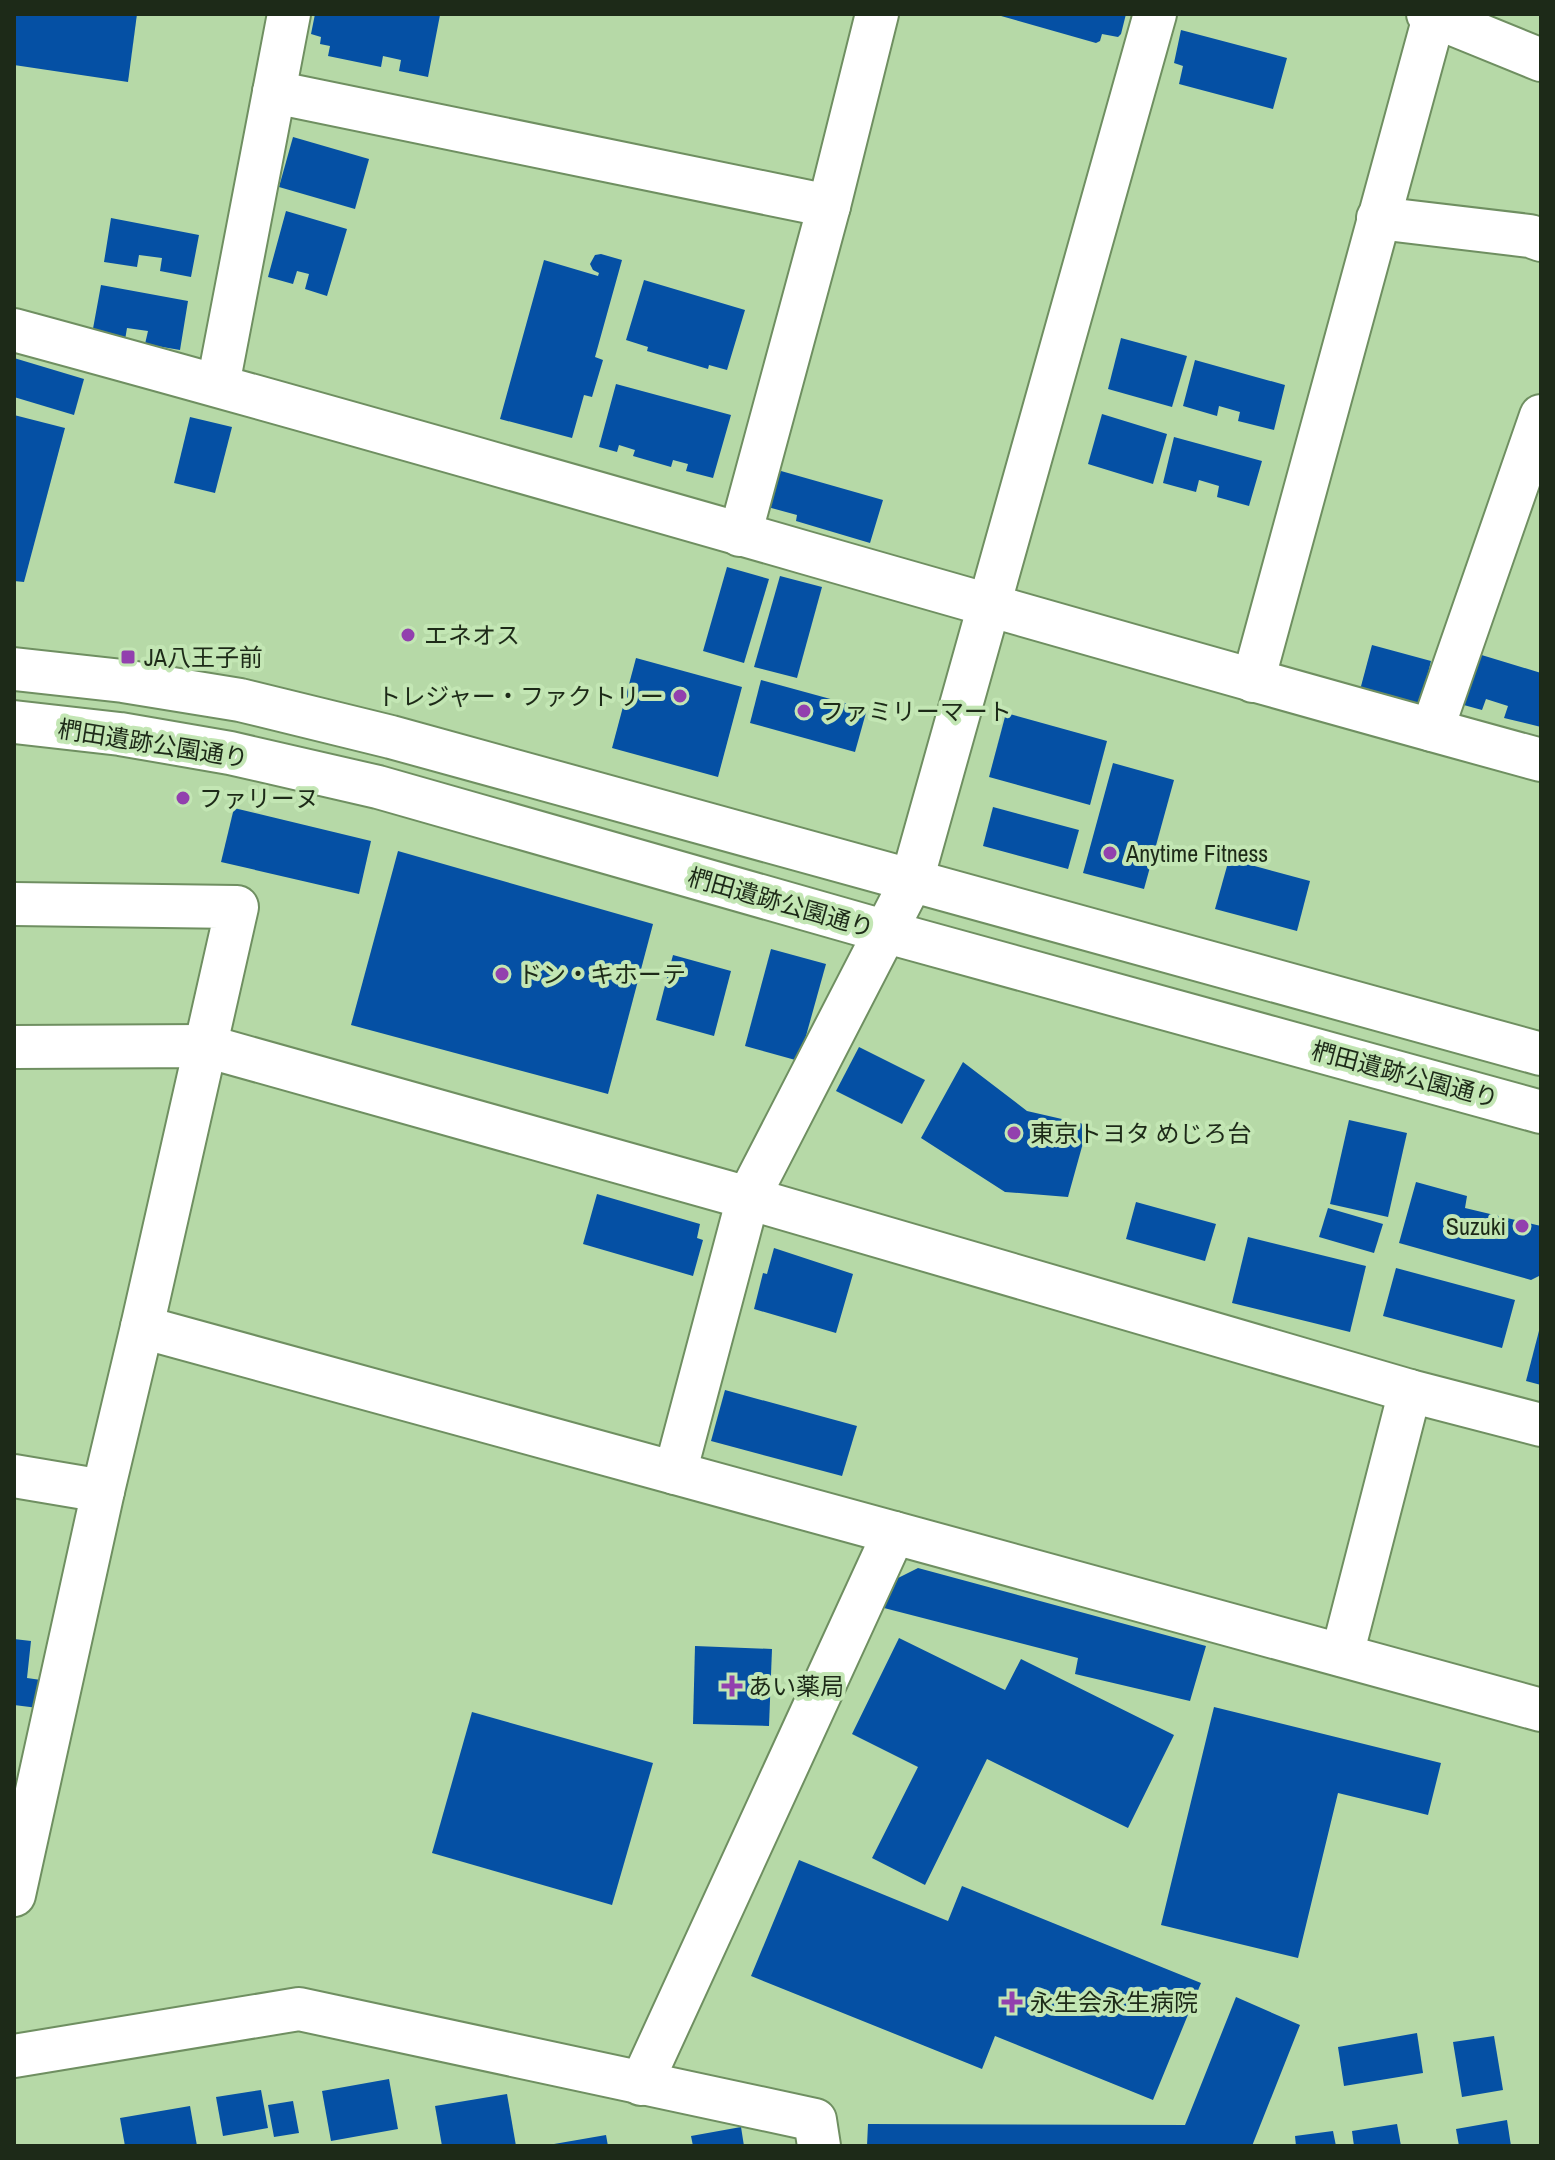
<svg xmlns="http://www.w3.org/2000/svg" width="1555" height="2160" font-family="'Archivo Narrow','Noto Sans JP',sans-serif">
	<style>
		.building { fill: #0550a4 }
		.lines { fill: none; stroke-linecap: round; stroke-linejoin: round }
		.minor-casing { stroke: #6f8f61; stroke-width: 46 }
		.minor { stroke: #fff; stroke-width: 42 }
		.poi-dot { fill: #9240ae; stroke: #c3e6b4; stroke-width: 3 }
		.labels { text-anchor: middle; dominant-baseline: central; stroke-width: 8; stroke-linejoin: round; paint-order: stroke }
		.poi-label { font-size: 24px; fill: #1d2a18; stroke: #c3e6b4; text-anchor: start }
		.street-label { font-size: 24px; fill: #1d2a18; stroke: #c3e6b4 }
	</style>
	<rect width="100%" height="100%" fill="#b6d9a7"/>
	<!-- building -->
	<g class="building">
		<path d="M14,14H137L128,82L14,65Z"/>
		<path d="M315,14L440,15L428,77L399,71L401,60L383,56L381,67L328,56L330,46L320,44L321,37L311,34Z"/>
		<path d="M994,14H1126L1121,34L1118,37L1102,34L1100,41L1096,43Z"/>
		<path d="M1181,30L1287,58L1273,109L1179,84L1183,66L1174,63Z"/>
		<path d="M293,137L369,159L355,209L279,187Z"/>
		<path d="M286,211L347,229L327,296L305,289L309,274L297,271L293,284L268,277Z"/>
		<path d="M111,218L199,235L191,277L160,271L162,258L139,255L137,267L104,262Z"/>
		<path d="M601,254L622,260L595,357L603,360L592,397L584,395L572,438L500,419L544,260L598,276L599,273L593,270L590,264L595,255Z"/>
		<path d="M644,280L745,310L727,370L709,365L708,369L647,351L648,347L626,340Z"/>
		<path d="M101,285L188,301L180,350L145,344L148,331L127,328L125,340L92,334Z"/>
		<path d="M1121,338L1187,356L1172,407L1108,389Z"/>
		<path d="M14,358L84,379L74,415L14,397Z"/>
		<path d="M1195,360L1285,385L1274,430L1238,421L1240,412L1219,406L1217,416L1183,406Z"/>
		<path d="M616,384L731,415L713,478L686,471L688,464L673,460L671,467L633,456L635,450L619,445L617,452L599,447Z"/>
		<path d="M1102,414L1167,434L1153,484L1088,464Z"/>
		<path d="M14,415L65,428L24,582L14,581Z"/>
		<path d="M190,417L232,427L215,493L174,483Z"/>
		<path d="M1174,437L1262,461L1249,506L1217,497L1219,486L1199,480L1196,492L1163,483Z"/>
		<path d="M774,469L883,500L870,543L796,521L797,515L764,506Z"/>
		<path d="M727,567L769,579L744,663L703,651Z"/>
		<path d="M780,576L822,587L797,678L754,667Z"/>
		<path d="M1372,645L1431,661L1420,706L1360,690Z"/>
		<path d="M1475,653L1541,673V727L1504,718L1508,706L1486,699L1482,710L1460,704Z"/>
		<path d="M636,658L742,687L718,777L612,748Z"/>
		<path d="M761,680L867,709L855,752L750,723Z"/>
		<path d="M1006,713L1107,741L1090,805L989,777Z"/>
		<path d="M1113,763L1174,780L1144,889L1083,873Z"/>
		<path d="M993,807L1079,830L1068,869L983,846Z"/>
		<path d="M234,808L371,841L359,894L221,862Z"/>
		<path d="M398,851L653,924L608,1094L351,1025Z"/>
		<path d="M1229,859L1310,881L1297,931L1215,909Z"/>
		<path d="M771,949L826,964L799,1061L745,1046Z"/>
		<path d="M673,955L731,971L714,1036L656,1020Z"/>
		<path d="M859,1047L925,1080L902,1124L836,1091Z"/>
		<path d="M963,1062L1027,1111L1088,1125L1068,1197L1005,1192L921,1138Z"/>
		<path d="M1349,1120L1407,1133L1388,1217L1330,1204Z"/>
		<path d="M1416,1182L1467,1196L1465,1208L1541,1226V1275L1531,1280L1399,1243Z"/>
		<path d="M597,1194L700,1224L697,1238L703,1240L693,1276L583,1244Z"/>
		<path d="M1136,1202L1216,1224L1205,1261L1126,1239Z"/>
		<path d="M1328,1208L1383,1224L1374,1253L1319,1237Z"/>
		<path d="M1248,1237L1366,1266L1350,1332L1232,1303Z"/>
		<path d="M774,1248L853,1274L836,1333L754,1309L763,1273L767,1274Z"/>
		<path d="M1396,1268L1515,1300L1502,1348L1383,1316Z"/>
		<path d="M1540,1327L1541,1328V1385L1526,1381Z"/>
		<path d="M725,1390L857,1426L842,1476L711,1441Z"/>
		<path d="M918,1568L1206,1646L1190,1701L1075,1674L1078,1658L884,1608L898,1578Z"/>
		<path d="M899,1638L1005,1690L1021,1659L1174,1735L1128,1828L987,1759L925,1885L872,1858L918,1767L852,1734Z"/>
		<path d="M14,1639L31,1641L27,1678L41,1680L38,1708L14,1705Z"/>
		<path d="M695,1646L772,1649L769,1726L693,1724Z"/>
		<path d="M1214,1707L1441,1763L1428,1815L1338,1793L1298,1958L1161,1925Z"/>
		<path d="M472,1712L653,1763L612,1905L432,1853Z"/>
		<path d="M799,1860L948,1921L962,1886L1201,1983L1153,2100L995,2036L982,2069L751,1976Z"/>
		<path d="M1236,1997L1300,2025L1252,2146H867L868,2124L1185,2125Z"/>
		<path d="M1417,2033L1423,2073L1344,2086L1338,2047Z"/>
		<path d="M1494,2036L1503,2090L1462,2097L1453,2042Z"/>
		<path d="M389,2079L398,2129L331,2141L322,2091Z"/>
		<path d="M261,2090L268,2128L223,2136L216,2097Z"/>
		<path d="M507,2094L516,2146H442L435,2106Z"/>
		<path d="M293,2101L299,2133L274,2137L268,2105Z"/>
		<path d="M190,2106L197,2146H125L120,2118Z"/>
		<path d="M1507,2120L1511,2146H1459L1456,2129Z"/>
		<path d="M1397,2124L1401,2146H1354L1352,2131Z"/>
		<path d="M741,2127L744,2146H693L691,2136Z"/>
		<path d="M1333,2131L1336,2146H1296L1295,2136Z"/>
		<path d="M606,2135L608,2146H554V2144Z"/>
	</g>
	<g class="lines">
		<!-- minor casing -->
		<g class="minor-casing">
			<g id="minor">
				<path d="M1428,14L1541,60"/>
				<path d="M274,92L829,206"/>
				<path d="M1378,218L1530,236L1541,240"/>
				<path d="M14,330C524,468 1031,621 1541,760"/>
				<path d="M218,385L289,14"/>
				<path d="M740,535L829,206L877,14"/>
				<path d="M14,669L123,681L240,700L391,737L1541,1054"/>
				<path d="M1253,681L1434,17"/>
				<path d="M14,722L120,734L230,753L378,787L887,932L1541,1112"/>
				<path d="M1432,730L1541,416"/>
				<path d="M14,904L237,907L142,1327L103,1491L14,1895"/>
				<path d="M14,1047L206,1046L748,1198L1410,1391L1541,1425"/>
				<path d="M142,1327L1541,1710"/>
				<path d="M675,1473L748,1198L912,880L1155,14"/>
				<path d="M14,1476L103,1491"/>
				<path d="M1342,1655L1410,1391"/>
				<path d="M14,2056L299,2009L815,2120L819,2146"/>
				<path d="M641,2084L894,1533"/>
			</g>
		</g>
		<!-- minor -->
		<use href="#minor" class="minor"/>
	</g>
	<!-- markers -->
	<g class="poi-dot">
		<circle cx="408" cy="635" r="8"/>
		<rect x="120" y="649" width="16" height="16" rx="4"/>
		<circle cx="680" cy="696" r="8"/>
		<circle cx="804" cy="711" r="8"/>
		<circle cx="183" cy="798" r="8"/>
		<circle cx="1110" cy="853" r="8"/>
		<circle cx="502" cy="974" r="8"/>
		<circle cx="1014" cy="1133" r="8"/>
		<circle cx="1522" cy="1226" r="8"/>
		<path d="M728 1674h8v8h8v8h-8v8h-8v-8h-8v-8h8z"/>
		<path d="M1008 1990h8v8h8v8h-8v8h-8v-8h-8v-8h8z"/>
	</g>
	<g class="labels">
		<!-- poi labels -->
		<g class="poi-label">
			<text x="424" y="635">エネオス</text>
			<text x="144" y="657">JA八王子前</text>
			<text x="664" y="696" text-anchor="end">トレジャー・ファクトリー</text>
			<text x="820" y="711">ファミリーマート</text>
			<text x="199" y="798">ファリーヌ</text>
			<text x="1126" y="853">Anytime Fitness</text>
			<text x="518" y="974">ドン・キホーテ</text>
			<text x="1030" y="1133">東京トヨタ めじろ台</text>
			<text x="1506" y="1226" text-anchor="end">Suzuki</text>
			<text x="748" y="1686">あい薬局</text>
			<text x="1030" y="2002">永生会永生病院</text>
		</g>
		<!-- street labels -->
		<g class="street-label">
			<text transform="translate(153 743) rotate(9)">椚田遺跡公園通り</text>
			<text transform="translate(781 902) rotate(16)">椚田遺跡公園通り</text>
			<text transform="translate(1405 1074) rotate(15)">椚田遺跡公園通り</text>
		</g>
	</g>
	<!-- border -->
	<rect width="1555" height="2160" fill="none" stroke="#1d2a18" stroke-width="32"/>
</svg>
